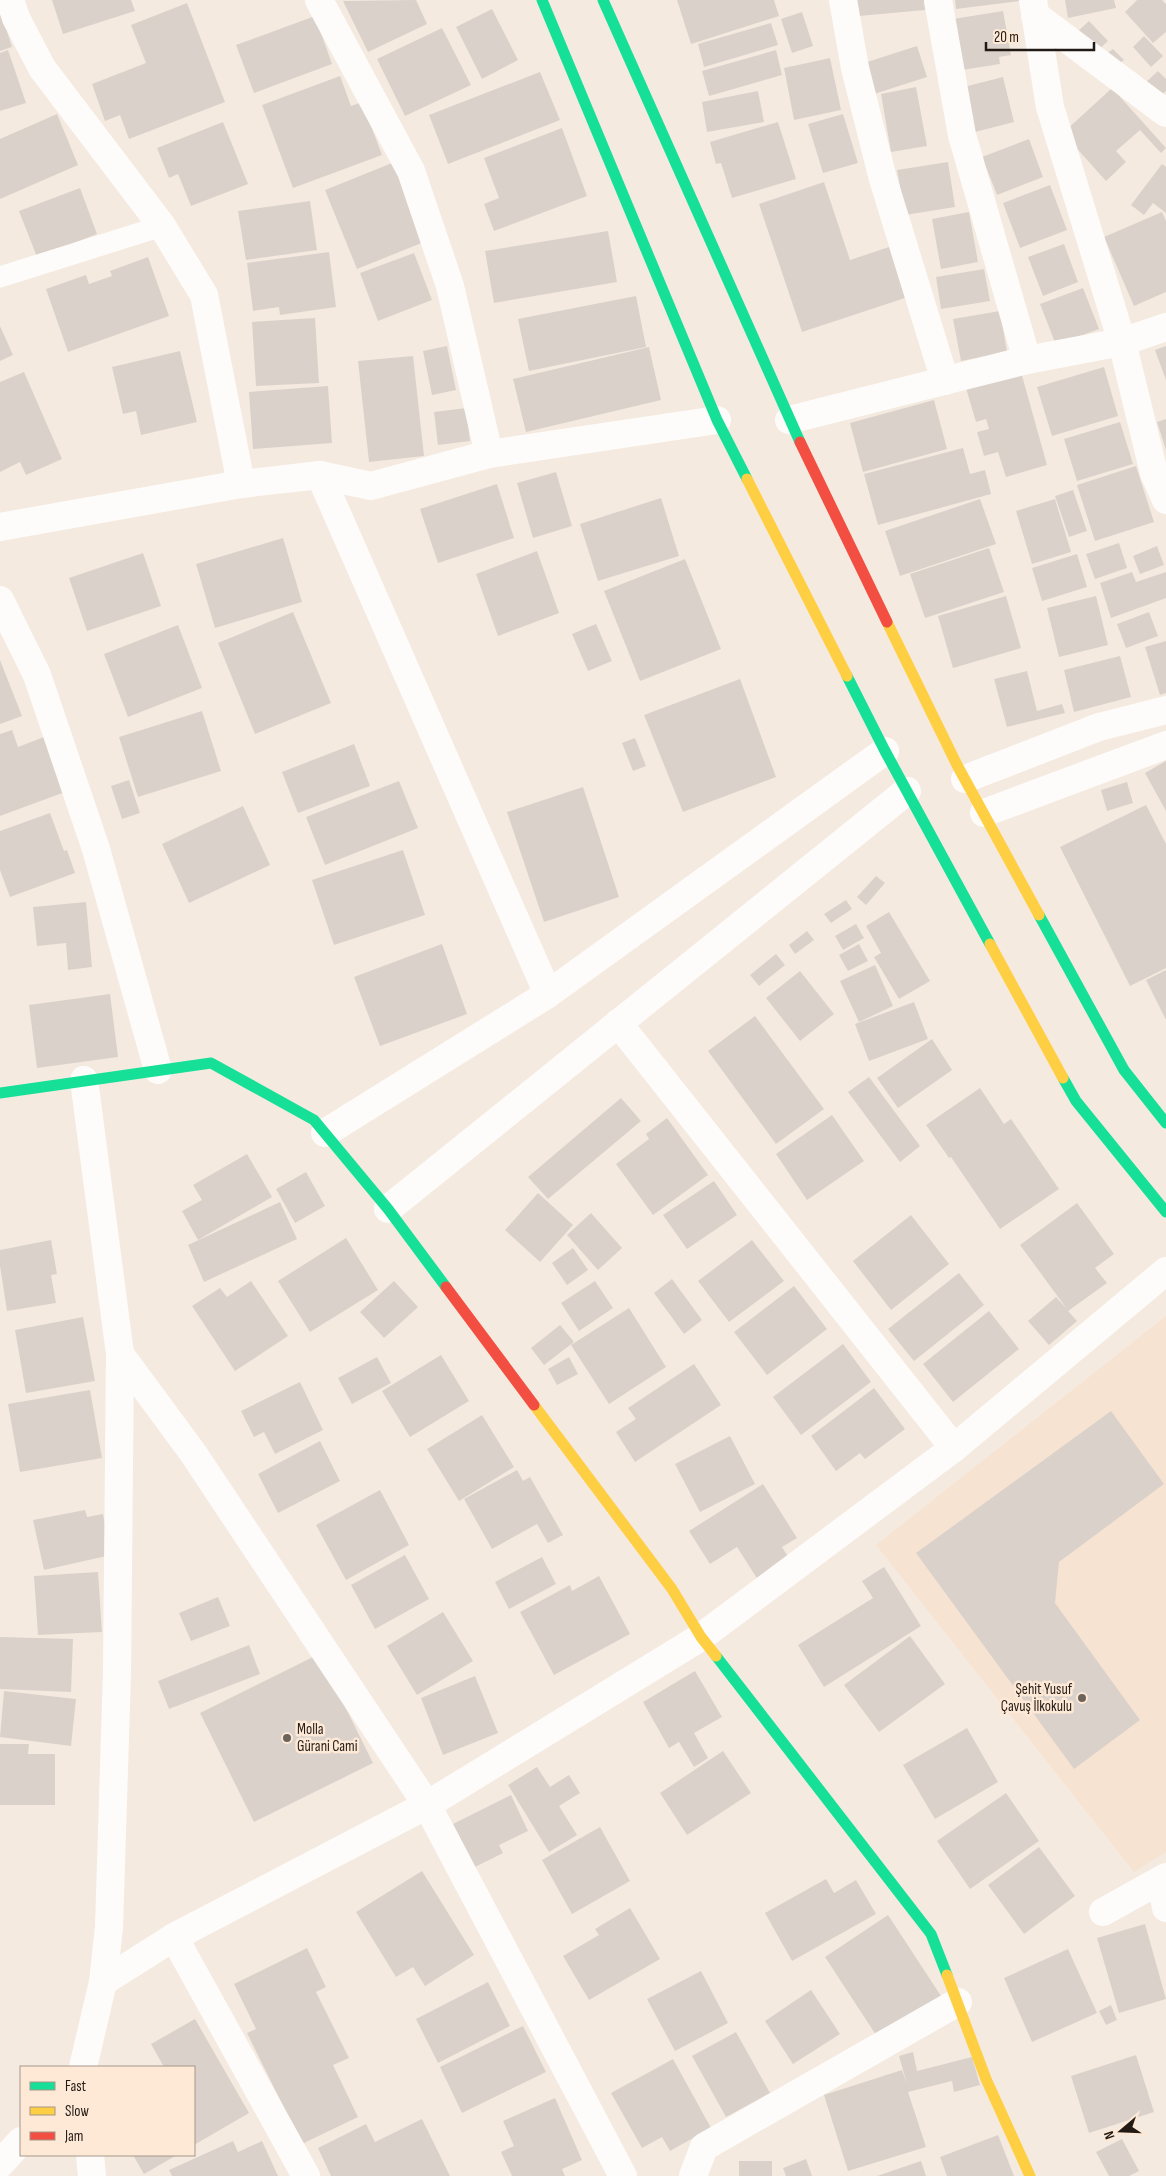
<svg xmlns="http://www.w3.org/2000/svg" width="1166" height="2176" font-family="'Sofia Sans Condensed',sans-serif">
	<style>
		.built { fill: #f7e3d2 }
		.building { fill: #dad2ca }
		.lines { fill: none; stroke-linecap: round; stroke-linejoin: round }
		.lane { stroke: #fefcfa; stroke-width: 21 }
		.street { stroke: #fefcfa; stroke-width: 28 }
		.fast { stroke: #16e098; stroke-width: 11 }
		.slow { stroke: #ffcf43; stroke-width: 11 }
		.jam { stroke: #f24e42; stroke-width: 11 }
		.poi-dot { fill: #6c635b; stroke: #fee9d7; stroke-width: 2 }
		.labels { text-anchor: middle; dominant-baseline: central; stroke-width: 5; stroke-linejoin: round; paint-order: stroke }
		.poi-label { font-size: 15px; fill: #221a14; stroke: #fee9d7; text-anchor: end }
	</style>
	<rect width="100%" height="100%" fill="#f5eae0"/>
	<!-- built -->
	<path class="built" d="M1166,1316V1852L1134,1872L876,1545Z"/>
	<!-- building -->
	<g class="building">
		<path d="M52,0H131L135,11L63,34Z"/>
		<path d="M416,0L427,24L368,52L343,1Z"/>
		<path d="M677,0H774L779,16L691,44Z"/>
		<path d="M857,0H924L925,10L859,16Z"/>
		<path d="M955,0H1019V1L956,9Z"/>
		<path d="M1065,0H1114L1116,8L1068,18Z"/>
		<path d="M1137,0H1162L1166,4V32L1153,43L1125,12Z"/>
		<path d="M187,3L225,102L129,139L120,115L105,121L92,84L146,63L131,25Z"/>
		<path d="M0,9L12,47L0,51Z"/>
		<path d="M492,9L518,60L482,79L456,27Z"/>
		<path d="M1003,11L1011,55L999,57L1000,64L962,70L953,19Z"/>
		<path d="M802,12L813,46L792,53L781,19Z"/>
		<path d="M315,16L332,64L254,93L236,45Z"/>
		<path d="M1089,21L1108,41L1094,54L1075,34Z"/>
		<path d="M771,23L778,45L704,67L698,44Z"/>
		<path d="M442,28L471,85L405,116L377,59Z"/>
		<path d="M1144,36L1163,56L1151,67L1133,47Z"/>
		<path d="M917,46L927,77L874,94L864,63Z"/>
		<path d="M1113,49L1124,60L1115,67L1105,55Z"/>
		<path d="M8,50L26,103L0,111V53Z"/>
		<path d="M776,50L782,75L709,96L702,71Z"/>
		<path d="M830,58L841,110L794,120L784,68Z"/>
		<path d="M1158,71L1166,79V91L1157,99L1144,84Z"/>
		<path d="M540,72L560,120L448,164L429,115Z"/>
		<path d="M340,76L351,106L362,102L382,155L293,188L262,105Z"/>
		<path d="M1003,77L1014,122L971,133L960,88Z"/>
		<path d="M916,87L927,146L891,152L881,94Z"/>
		<path d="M1112,88L1166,148L1161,153L1140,130L1116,151L1126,162L1106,181L1063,133Z"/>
		<path d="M758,91L764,122L707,132L702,102Z"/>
		<path d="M57,114L78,165L0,199V139Z"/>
		<path d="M843,114L858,163L823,173L808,124Z"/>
		<path d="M223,122L248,184L191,206L178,174L169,178L157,148Z"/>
		<path d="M778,122L796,179L732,198L721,163L716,164L710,142Z"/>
		<path d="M562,128L587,196L494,231L484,204L499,198L484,158Z"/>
		<path d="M1029,139L1043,177L997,195L982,157Z"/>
		<path d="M397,161L429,240L357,269L325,190Z"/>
		<path d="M948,162L955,207L905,215L897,170Z"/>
		<path d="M1162,164L1166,167V213L1153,203L1144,215L1131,205Z"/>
		<path d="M824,182L850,260L889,247L905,298L802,332L759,204Z"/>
		<path d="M1050,185L1067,230L1020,248L1003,203Z"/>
		<path d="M80,188L97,234L37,257L19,211Z"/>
		<path d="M310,201L317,250L246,260L238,211Z"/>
		<path d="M969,212L978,262L941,269L932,219Z"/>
		<path d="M1162,212L1166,221V292L1134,306L1104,237Z"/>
		<path d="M608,231L617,282L494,303L485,251Z"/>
		<path d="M1064,244L1078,282L1043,296L1028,257Z"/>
		<path d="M329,252L336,307L280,315L279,307L253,311L247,263Z"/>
		<path d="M414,253L432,300L378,321L360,273Z"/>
		<path d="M148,257L169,316L68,352L46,289L86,275L89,284L112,276L110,271Z"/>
		<path d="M984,269L990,301L941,309L936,277Z"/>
		<path d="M1083,288L1099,329L1056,345L1040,304Z"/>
		<path d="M636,296L646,347L529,371L518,319Z"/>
		<path d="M1000,311L1007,352L961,361L953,319Z"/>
		<path d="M315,318L319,383L256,386L252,322Z"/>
		<path d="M0,326L13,355L0,361Z"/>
		<path d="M447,346L456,390L432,395L423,351Z"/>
		<path d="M1166,346V380L1155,350Z"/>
		<path d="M649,347L661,400L526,432L513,379Z"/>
		<path d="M180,351L197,422L141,435L136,411L123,414L112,367Z"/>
		<path d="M413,356L424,456L369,462L358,361Z"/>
		<path d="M1104,367L1118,416L1052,436L1037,387Z"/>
		<path d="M24,372L62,459L26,475L20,462L0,472V382Z"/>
		<path d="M1021,372L1047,465L1006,477L998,452L984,456L977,432L989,429L986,419L976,422L966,388Z"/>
		<path d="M328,386L332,443L253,449L249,392Z"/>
		<path d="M934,400L947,449L863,472L850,423Z"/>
		<path d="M466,408L470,441L438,445L434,412Z"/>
		<path d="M1166,419V450L1157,422Z"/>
		<path d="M1120,422L1133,464L1077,481L1064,439Z"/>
		<path d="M963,448L970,474L985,470L991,494L878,525L864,474Z"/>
		<path d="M1136,466L1154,522L1095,541L1077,485Z"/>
		<path d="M556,472L572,526L533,538L517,483Z"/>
		<path d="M497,484L514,538L438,563L420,509Z"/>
		<path d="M1073,490L1087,531L1069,537L1055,496Z"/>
		<path d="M661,498L679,556L598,581L580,524Z"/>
		<path d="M980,499L996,544L900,576L885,531Z"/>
		<path d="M1055,499L1071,552L1032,564L1016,511Z"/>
		<path d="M283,538L302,602L215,628L196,564Z"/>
		<path d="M1119,543L1127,568L1095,579L1086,554Z"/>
		<path d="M1157,546L1164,565L1140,574L1133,556Z"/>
		<path d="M989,548L1004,592L925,618L910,574Z"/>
		<path d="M537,551L559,613L498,636L476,574Z"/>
		<path d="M143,553L161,606L87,631L69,578Z"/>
		<path d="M1077,554L1087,587L1042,601L1032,568Z"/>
		<path d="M685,559L721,649L640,681L604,591Z"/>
		<path d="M1132,572L1136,582L1166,572V598L1111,618L1100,583Z"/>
		<path d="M1006,596L1021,648L953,668L938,616Z"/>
		<path d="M1096,596L1108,645L1059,657L1047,608Z"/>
		<path d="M293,612L331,703L255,734L218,643Z"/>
		<path d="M1149,612L1158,636L1126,648L1117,624Z"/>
		<path d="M596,624L612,661L588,671L572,634Z"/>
		<path d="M178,625L202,688L128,717L104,654Z"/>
		<path d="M1166,641V693L1160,695L1145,647Z"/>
		<path d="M1120,656L1131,697L1074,712L1064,670Z"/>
		<path d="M0,660L22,716L0,724Z"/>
		<path d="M1027,671L1037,711L1062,704L1065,713L1007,727L994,679Z"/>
		<path d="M740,679L776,777L683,812L644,715Z"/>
		<path d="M202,711L221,771L138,797L119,737Z"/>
		<path d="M12,730L18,747L44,737L65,792L0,816V734Z"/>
		<path d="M635,738L646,766L633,771L622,743Z"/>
		<path d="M354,744L370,786L298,813L282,772Z"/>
		<path d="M1166,761V811L1145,773Z"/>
		<path d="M129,780L140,813L122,819L111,786Z"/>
		<path d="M399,781L418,828L325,865L306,817Z"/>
		<path d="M1127,782L1133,803L1107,811L1101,790Z"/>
		<path d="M583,787L619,897L544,922L507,812Z"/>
		<path d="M1146,805L1166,844V968L1130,986L1060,847Z"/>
		<path d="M243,806L270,865L189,903L162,844Z"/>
		<path d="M50,813L64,851L67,850L75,873L10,897L0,870V831Z"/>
		<path d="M403,850L425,915L334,945L312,880Z"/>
		<path d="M876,876L885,883L866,905L857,897Z"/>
		<path d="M846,900L852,909L831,923L824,914Z"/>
		<path d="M86,902L92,967L68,970L66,943L37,946L33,907Z"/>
		<path d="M889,912L930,981L899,999L874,957L881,953L866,926Z"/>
		<path d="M856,924L864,938L843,950L835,936Z"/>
		<path d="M807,931L814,940L795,954L789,945Z"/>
		<path d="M442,944L467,1014L380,1046L354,977Z"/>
		<path d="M859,944L868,961L848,971L839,955Z"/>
		<path d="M776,954L785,965L759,986L750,975Z"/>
		<path d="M875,965L893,1006L859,1022L840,981Z"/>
		<path d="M1166,970V1020L1146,980Z"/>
		<path d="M800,971L834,1014L800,1041L766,998Z"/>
		<path d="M110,994L118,1057L37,1068L29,1005Z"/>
		<path d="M914,1002L928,1039L869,1061L855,1024Z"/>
		<path d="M755,1016L824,1109L776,1144L708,1051Z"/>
		<path d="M932,1039L952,1070L898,1108L877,1078Z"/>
		<path d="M869,1077L920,1146L900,1162L848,1092Z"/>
		<path d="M980,1088L1004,1124L1011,1119L1059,1189L1000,1229L951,1157L949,1158L926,1125Z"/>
		<path d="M621,1098L641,1121L548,1199L528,1177Z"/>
		<path d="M832,1115L864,1161L807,1200L776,1154Z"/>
		<path d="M667,1118L708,1175L653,1215L616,1164L649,1139L646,1134Z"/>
		<path d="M247,1154L272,1197L198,1240L182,1211L202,1200L193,1185Z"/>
		<path d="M306,1172L325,1206L295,1223L276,1189Z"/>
		<path d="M714,1181L737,1215L687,1249L663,1215Z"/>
		<path d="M538,1193L573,1225L540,1262L505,1230Z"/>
		<path d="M280,1202L297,1239L204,1282L188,1245Z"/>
		<path d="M1077,1203L1114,1254L1095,1268L1107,1283L1068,1311L1077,1321L1049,1345L1028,1321L1056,1297L1067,1309L1020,1245Z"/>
		<path d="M591,1213L622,1248L598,1270L567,1235Z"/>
		<path d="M911,1215L949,1264L891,1310L853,1261Z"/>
		<path d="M346,1238L378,1290L310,1332L278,1281Z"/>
		<path d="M51,1240L57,1274L51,1275L56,1303L7,1311L0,1266V1250Z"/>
		<path d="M752,1240L784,1281L729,1322L698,1281Z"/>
		<path d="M573,1248L588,1270L567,1285L552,1263Z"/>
		<path d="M959,1273L984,1305L914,1361L888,1329Z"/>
		<path d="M672,1279L702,1320L684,1334L654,1293Z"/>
		<path d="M251,1281L288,1336L235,1371L192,1306L220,1288L227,1297Z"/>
		<path d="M394,1281L418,1307L384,1338L360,1312Z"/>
		<path d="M595,1281L613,1308L579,1331L561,1303Z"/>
		<path d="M794,1286L827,1329L767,1375L734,1332Z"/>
		<path d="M629,1308L666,1367L609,1404L571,1345Z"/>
		<path d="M989,1311L1019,1349L953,1402L923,1364Z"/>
		<path d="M83,1317L95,1381L26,1393L15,1330Z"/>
		<path d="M560,1325L574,1342L544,1365L531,1348Z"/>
		<path d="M843,1344L871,1382L801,1435L773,1397Z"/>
		<path d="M441,1355L469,1401L410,1437L382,1391Z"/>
		<path d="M377,1357L391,1383L352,1404L338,1378Z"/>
		<path d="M569,1357L578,1374L557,1385L548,1369Z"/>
		<path d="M694,1364L721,1405L635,1462L616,1432L636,1419L628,1408Z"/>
		<path d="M300,1382L323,1430L275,1454L264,1432L254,1437L241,1411Z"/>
		<path d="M874,1388L905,1429L865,1459L860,1453L836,1471L811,1436Z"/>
		<path d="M90,1390L102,1458L20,1472L8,1404Z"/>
		<path d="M1111,1411L1164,1484L1059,1562L1055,1603L1140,1720L1074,1769L916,1553Z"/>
		<path d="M482,1415L514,1467L459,1501L427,1449Z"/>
		<path d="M730,1436L755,1484L700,1512L675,1464Z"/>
		<path d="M320,1441L340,1481L278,1513L258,1474Z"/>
		<path d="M517,1470L523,1481L530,1477L563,1535L548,1543L537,1524L492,1549L464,1499Z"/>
		<path d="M763,1484L797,1538L782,1547L792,1563L760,1583L737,1547L710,1564L689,1531Z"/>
		<path d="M380,1490L409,1545L346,1580L316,1525Z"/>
		<path d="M85,1510L87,1517L103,1514L111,1555L44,1570L33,1520Z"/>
		<path d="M405,1555L429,1599L375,1629L351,1585Z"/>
		<path d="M542,1557L556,1584L509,1609L495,1582Z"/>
		<path d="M884,1567L921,1626L824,1687L798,1645L873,1598L862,1581Z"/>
		<path d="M98,1572L102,1632L38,1635L34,1576Z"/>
		<path d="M599,1576L630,1634L554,1675L520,1612L570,1585L572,1591Z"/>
		<path d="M218,1597L230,1626L191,1641L179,1613Z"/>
		<path d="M443,1612L473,1661L417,1695L387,1646Z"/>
		<path d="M910,1636L945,1684L879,1732L844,1685Z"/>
		<path d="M0,1637L73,1639L71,1692L0,1689Z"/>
		<path d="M249,1645L260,1674L169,1709L158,1681Z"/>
		<path d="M319,1654L373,1763L254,1822L200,1713Z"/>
		<path d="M695,1671L722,1717L694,1733L708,1758L694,1767L679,1742L669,1748L643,1702Z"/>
		<path d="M475,1676L498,1733L443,1755L421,1698Z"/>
		<path d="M4,1691L76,1699L71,1746L0,1737Z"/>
		<path d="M967,1728L998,1782L935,1819L903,1765Z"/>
		<path d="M0,1744H29L28,1754H55V1805H0Z"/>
		<path d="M723,1751L751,1793L687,1835L660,1793Z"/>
		<path d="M537,1767L550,1787L569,1775L580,1793L559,1806L577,1835L549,1852L508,1785Z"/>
		<path d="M1006,1793L1039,1841L970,1889L937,1841Z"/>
		<path d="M511,1795L528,1831L499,1845L503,1853L475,1867L453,1824Z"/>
		<path d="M600,1827L630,1881L572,1914L542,1860Z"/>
		<path d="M1039,1847L1075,1896L1024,1934L988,1885Z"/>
		<path d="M422,1871L474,1955L425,1986L413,1967L396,1977L356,1912Z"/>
		<path d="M826,1879L834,1893L856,1880L876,1914L792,1961L765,1913Z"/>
		<path d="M630,1908L660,1959L589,2000L563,1956L599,1935L595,1929Z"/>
		<path d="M888,1915L941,1996L878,2038L825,1957Z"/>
		<path d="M1145,1924L1166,1999L1119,2013L1097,1938Z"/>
		<path d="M307,1948L326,1987L316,1992L349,2058L333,2065L358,2117L302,2144L247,2033L256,2029L234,1984Z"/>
		<path d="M1068,1949L1097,2013L1032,2042L1004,1978Z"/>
		<path d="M701,1971L728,2023L675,2051L647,1999Z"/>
		<path d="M488,1982L510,2026L438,2063L416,2019Z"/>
		<path d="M811,1990L840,2034L793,2064L765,2021Z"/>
		<path d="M1111,2005L1117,2020L1106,2025L1099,2011Z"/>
		<path d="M195,2019L249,2113L194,2145V2067H164L151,2044Z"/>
		<path d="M523,2026L546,2072L462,2113L440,2067Z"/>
		<path d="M736,2032L770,2093L726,2117L692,2056Z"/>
		<path d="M913,2052L917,2071L972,2057L980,2085L954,2092L952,2081L908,2092L926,2147L848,2171L824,2095L902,2070L907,2084L899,2056Z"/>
		<path d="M1136,2055L1154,2112L1089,2133L1071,2076Z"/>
		<path d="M673,2059L711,2128L670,2151L662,2137L642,2148L611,2093Z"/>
		<path d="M555,2098L582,2160L562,2169L565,2176H512L501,2152L514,2146L503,2121Z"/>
		<path d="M422,2119L450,2176H331L318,2148L366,2124L375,2142Z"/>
		<path d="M998,2135L1014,2176H947L940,2157Z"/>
		<path d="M1122,2139L1139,2171L1129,2176H1109L1096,2152Z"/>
		<path d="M233,2141L238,2152L262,2141L278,2176H172L169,2170Z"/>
		<path d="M133,2155H177L144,2174Z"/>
		<path d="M806,2159L812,2176H786L783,2168Z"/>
		<rect x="739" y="2161" width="33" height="15"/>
		<path d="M921,2161L926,2176H877Z"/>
	</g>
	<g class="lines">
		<!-- lane -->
		<path class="lane" d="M0,277L162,226"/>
		<!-- street -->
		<g class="street">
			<path d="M10,0L16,18L42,68L162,226L204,295L241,484"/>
			<path d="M319,0L411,171L450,286L489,454"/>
			<path d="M843,0L855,68L883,179L945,381"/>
			<path d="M938,0L962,135L1027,360"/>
			<path d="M1033,0L1050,107L1122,342L1154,473L1166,500"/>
			<path d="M1035,15L1166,113"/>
			<path d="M789,420L1027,360L1122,342L1166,327"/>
			<path d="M320,475L548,994"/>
			<path d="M0,527L241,484L320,475L371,486L489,454L717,420"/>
			<path d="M0,600L37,675L96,849L158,1070"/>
			<path d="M965,779L1099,727L1166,710"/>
			<path d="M984,813L1166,745"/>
			<path d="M618,1023L954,1448"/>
			<path d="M325,1133L548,994L885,751"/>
			<path d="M388,1209L907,791"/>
			<path d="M120,1354L193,1453L427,1805L623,2176"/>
			<path d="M1161,1880L1166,1908"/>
			<path d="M1103,1912L1166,1877"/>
			<path d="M174,1937L306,2176"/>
			<path d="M103,1982L174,1937L427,1805L701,1637L954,1448L1166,1271"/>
			<path d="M83,2067L103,1982L109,1927L117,1673L120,1354L84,1080"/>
			<path d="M90,2155L92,2176"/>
			<path d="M0,2164L21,2141"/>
			<path d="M693,2176L704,2147L958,2002"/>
		</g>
		<!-- fast -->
		<g class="fast">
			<path d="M542,0L717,420L747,479"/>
			<path d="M603,0L800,442"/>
			<path d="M847,676L885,751L990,944"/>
			<path d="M1039,915L1124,1070L1166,1123"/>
			<path d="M1063,1078L1076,1101L1166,1212"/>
			<path d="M0,1093L211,1063L314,1120L388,1209L446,1287"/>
			<path d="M716,1656L931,1934L947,1975"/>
		</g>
		<!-- slow -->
		<g class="slow">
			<path d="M747,479L847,676"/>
			<path d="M887,622L957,765L1039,915"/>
			<path d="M990,944L1063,1078"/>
			<path d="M534,1405L672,1589L701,1637L716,1656"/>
			<path d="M947,1975L986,2079L1030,2176"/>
		</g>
		<!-- jam -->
		<g class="jam">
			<path d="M800,442L887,622"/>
			<path d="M446,1287L534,1405"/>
		</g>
	</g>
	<!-- markers -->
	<g class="poi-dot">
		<circle cx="1082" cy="1698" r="5"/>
		<circle cx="287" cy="1738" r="5"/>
	</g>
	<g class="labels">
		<!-- poi labels -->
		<g class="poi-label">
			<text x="1072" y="1689">Şehit Yusuf<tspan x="1072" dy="17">Çavuş İlkokulu</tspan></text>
			<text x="297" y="1729" text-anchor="start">Molla<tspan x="297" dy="17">Gürani Cami</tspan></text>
		</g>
	</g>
	<!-- legend -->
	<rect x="20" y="2066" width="175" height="90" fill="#fee9d7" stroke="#a69689"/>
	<rect x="30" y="2082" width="25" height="8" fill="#16e098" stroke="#a69689"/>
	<text x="65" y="2091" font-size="15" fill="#221a14">Fast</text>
	<rect x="30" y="2107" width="25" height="8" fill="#ffcf43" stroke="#a69689"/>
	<text x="65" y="2116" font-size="15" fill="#221a14">Slow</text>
	<rect x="30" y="2132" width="25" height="8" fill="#f24e42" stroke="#a69689"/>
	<text x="65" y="2141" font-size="15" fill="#221a14">Jam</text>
	<!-- north arrow -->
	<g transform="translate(1121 2131) rotate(251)" stroke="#fee9d7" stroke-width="4" paint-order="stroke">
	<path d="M0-4L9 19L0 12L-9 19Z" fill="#221a14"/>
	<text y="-8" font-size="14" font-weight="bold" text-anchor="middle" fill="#221a14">N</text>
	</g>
	<!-- scale -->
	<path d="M986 42v8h108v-8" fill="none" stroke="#221a14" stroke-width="2.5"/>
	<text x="994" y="42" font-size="15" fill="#221a14" stroke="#fee9d7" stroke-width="4" paint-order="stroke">20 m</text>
</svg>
